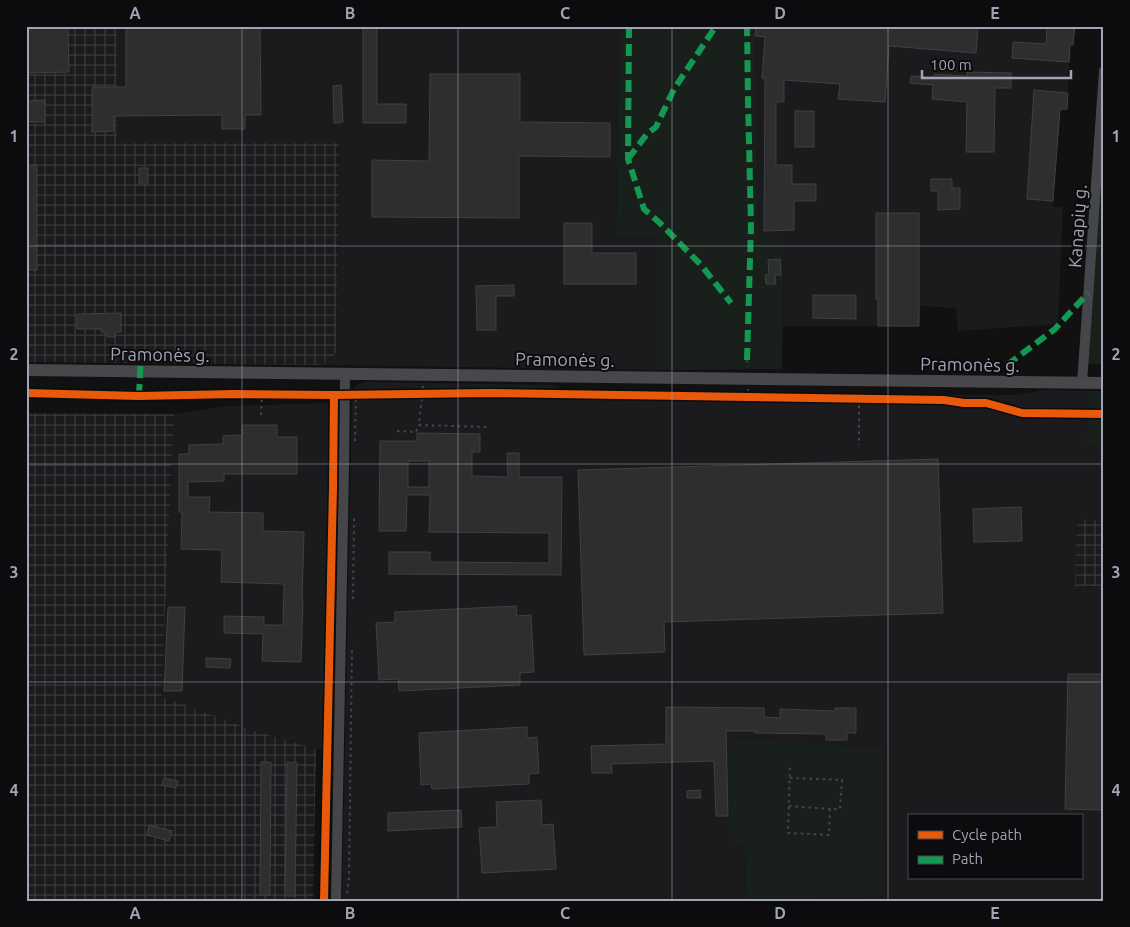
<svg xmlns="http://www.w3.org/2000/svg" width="1130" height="927" font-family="Ubuntu,sans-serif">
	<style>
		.built { fill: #1b1b1d; fill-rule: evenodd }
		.industrial { fill: url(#industrial-grid) }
		.grass { fill: #19201b }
		.building { fill: #2e2e2f; stroke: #404045; fill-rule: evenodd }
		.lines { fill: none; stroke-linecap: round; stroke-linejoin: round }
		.path { stroke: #46474c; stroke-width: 2; stroke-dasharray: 2.5 4; stroke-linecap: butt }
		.minor { stroke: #45464a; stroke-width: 10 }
		.major { stroke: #48484c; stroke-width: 12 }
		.quiet { stroke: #139951; stroke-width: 6; stroke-dasharray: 12 6; stroke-linecap: butt }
		.cycleway-casing { stroke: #0c0b0d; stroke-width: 11 }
		.cycleway { stroke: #e8590c; stroke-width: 8 }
		.grid { fill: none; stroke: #a0a4b4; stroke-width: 1; stroke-opacity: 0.55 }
		.labels { text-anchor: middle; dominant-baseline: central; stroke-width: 4; stroke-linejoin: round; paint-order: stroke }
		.street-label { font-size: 18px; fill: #a0a4b4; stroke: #0c0b0d }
		.neatline { fill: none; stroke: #a0a4b4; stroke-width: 2 }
		.grid-label { font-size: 16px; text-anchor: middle; font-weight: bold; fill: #a0a4b4 }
	</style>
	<defs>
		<pattern id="industrial-grid" width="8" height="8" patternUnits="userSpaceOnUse" patternTransform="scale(1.25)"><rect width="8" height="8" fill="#1b1b1d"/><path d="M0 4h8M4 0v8" fill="none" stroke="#39393b"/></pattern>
	</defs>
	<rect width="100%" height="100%" fill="#111"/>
	<!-- built -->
	<g class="built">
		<path d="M117,26H619L616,234L657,236V370L318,365L324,364L332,359L336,352L339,143H116Z"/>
		<path d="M756,26H1075L1073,45H1070L1067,109L1060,111L1053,201V207L1063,206L1058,324L958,331L956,308L920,306L919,326H783L784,238L759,237L755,36Z"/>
		<path d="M368,382L554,385L564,392L1017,395L1042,390L1088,391L1087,442L1104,443V520L1077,519L1075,587L1104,586V901H342L352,394L354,387L359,384ZM884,749L746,899L745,843L730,842ZM909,816H1081V878H909Z"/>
		<path d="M340,403L333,748L316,749L255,731L161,696L174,414L228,406Z"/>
	</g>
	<!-- industrial -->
	<g class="industrial">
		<path d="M26,26H117V143H339L336,352L332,359L324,364L318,365L26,362Z"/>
		<path d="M26,413L174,414L161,696L255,731L316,749L313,901H26Z"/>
		<path d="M1077,519L1104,520V586L1075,587Z"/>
	</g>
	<!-- grass -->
	<g class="grass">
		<path d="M619,26H756L755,36L759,237L784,238L782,369L657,370V236L616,235Z"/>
		<path d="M1104,70V364H1083Z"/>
		<path d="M1088,391H1104V443H1087Z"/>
		<path d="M730,738L884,749L882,896L746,899L745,843H730Z"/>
	</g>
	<!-- building -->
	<g class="building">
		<path d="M26,26H68L69,72L26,73Z"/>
		<path d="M126,26H260L261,115H245V129H222V115L114,116V131L92,132V87H126Z"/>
		<path d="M363,26H377V104H406V123H363Z"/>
		<path d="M756,26H978L976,53L889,46L885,102L838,99L840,84L784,80V102H776V165H792V184H816V201H794V230L764,231L765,79L762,78L765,37L755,36Z"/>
		<path d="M1047,26H1075L1073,45H1070L1069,62L1012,58L1013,42L1046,44Z"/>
		<path d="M967,72L1011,73V88H995L994,152H966L967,102L932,99L933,85L910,83L911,76L934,77V74L967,76Z"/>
		<path d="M430,74H520V122L610,123V157L519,156V218L372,217V160L429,161Z"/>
		<path d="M341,85L343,122L334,123L333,86Z"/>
		<path d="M1034,90L1068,93L1067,109H1060L1053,201L1027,199Z"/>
		<path d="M45,100V122H26V101Z"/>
		<rect x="795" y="111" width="19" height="36"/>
		<rect x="26" y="165" width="11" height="105"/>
		<rect x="139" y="168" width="9" height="16"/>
		<path d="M931,179H952V188H960V209L938,210V191H931Z"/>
		<path d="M876,213H919V326H878V299H876Z"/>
		<path d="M564,223H592V253H636V284H564Z"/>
		<path d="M780,259L781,275H775L776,284H766L765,275H769L768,260Z"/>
		<path d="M514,285V296H496V330H477L476,286Z"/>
		<path d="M813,295H856V319L813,318Z"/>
		<path d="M121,313V332H115V337H107V332H101V329H77V314Z"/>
		<path d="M242,425H277V437H297V474H224V481L188,482V497H210L209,512L263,513V531L304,532L302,599H303L301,662L262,661L263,634L224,633V616L264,617V625H283L284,584L221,582L222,550L181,549L182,512H179V454H189V445L223,444V436L242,435Z"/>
		<path d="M417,433L480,434V452H472V476L508,477L507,453H519V477H562L561,575L389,574V552H430V562L549,563V533L429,532L430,495H407L406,531H379L380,441H417ZM408,461H429V487H408Z"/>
		<path d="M938,459L943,613L664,622L665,652L584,655L578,470Z"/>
		<path d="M1021,507L1022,541L974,542L973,509Z"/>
		<path d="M516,606L517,616L531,615L534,672L520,673V685L399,691L398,679L379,680L376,623L395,622V612Z"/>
		<path d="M168,607H185L182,691H164Z"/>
		<path d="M206,658L231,659L230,668L206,667Z"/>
		<path d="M1068,674H1104V810L1065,809Z"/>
		<path d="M666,707L764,708V717L780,718V709L835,711V708H856V733H847V740H826V734L755,733V731H726L728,816H716L714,761L611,764L612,773H592L591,746L666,744Z"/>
		<path d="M527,727V738L537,737L539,773L529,774V784L432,789L431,784L421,785L419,733Z"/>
		<path d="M261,762H271L270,895H260Z"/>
		<path d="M287,762L297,763L295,896H285Z"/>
		<path d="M164,778L178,781L176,788L162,785Z"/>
		<path d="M700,790L701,798H687V791Z"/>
		<path d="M541,800L542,825L553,824L556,869L482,873L479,828L497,827L496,802Z"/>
		<path d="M461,810L462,827L388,831V813Z"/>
		<path d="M149,825L172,831L169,841L147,835Z"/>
	</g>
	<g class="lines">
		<!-- path -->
		<g class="path">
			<path d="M747,360L748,367"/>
			<path d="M423,386L419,425L487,427"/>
			<path d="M748,397V389"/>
			<path d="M859,399V445"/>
			<path d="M261,415L262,394"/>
			<path d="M397,431L416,432L418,426"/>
			<path d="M355,441L356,394"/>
			<path d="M353,599L354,518"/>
			<path d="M790,778L842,780L840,809H830L829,835L788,833L790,764"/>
			<path d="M789,806L830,809"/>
			<path d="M347,893L349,878L352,646"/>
		</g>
		<!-- minor -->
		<g class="minor">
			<path d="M1082,383L1104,71"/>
			<path d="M336,901L344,468L345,374"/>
		</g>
		<!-- major -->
		<path class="major" d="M26,370L1104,383"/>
		<!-- quiet -->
		<g class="quiet">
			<path d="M629,26L628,159L644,209L661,224L701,265L731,303"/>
			<path d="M628,159L647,134L656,127L674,89L716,26"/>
			<path d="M747,360L751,226L748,100L747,26"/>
			<path d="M1007,365L1055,329L1088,293"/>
			<path d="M139,396L141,355"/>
		</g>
		<!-- cycleway casing -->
		<g class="cycleway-casing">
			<g id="cycleway">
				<path d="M26,393L139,396L233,394L334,395L489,393L944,400L964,403H986L1022,413L1104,414"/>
				<path d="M324,901L333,487L334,395"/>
			</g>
		</g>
		<!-- cycleway -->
		<use href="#cycleway" class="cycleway"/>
	</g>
	<!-- grid -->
	<path class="grid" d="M242,26V901M458,26V901M672,26V901M888,26V901M26,246H1104M26,464H1104M26,682H1104"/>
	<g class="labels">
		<!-- street labels -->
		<g class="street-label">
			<text transform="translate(1077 226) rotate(-86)">Kanapių g.</text>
			<text transform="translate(160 354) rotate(1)">Pramonės g.</text>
			<text transform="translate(565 359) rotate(1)">Pramonės g.</text>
			<text transform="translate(970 364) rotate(1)">Pramonės g.</text>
		</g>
	</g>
	<!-- border -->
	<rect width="1130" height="927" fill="none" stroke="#0c0b0d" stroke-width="55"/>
	<!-- legend -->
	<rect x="908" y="814" width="175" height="65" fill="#0c0b0d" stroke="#474850"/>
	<rect x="918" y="831" width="25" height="8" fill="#e8590c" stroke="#474850"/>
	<text x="952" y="840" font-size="15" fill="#a0a4b4">Cycle path</text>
	<rect x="918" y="856" width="25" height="8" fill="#139951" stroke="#474850"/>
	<text x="952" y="864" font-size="15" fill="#a0a4b4">Path</text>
	<!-- scale -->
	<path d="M922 70v8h149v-8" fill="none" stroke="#a0a4b4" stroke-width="2.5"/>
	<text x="930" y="70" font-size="15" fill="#a0a4b4" stroke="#0c0b0d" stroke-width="4" paint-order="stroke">100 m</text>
	<rect x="28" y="28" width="1074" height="872" class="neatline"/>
	<g class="grid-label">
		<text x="135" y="19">A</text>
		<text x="350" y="19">B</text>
		<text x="565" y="19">C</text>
		<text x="780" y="19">D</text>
		<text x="995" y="19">E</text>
		<text x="14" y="142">1</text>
		<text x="1116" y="142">1</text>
		<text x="14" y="360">2</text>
		<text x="1116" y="360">2</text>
		<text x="14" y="578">3</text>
		<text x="1116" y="578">3</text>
		<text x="14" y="796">4</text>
		<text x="1116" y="796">4</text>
		<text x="135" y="919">A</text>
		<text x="350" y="919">B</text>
		<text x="565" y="919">C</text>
		<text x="780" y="919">D</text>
		<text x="995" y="919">E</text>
	</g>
</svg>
